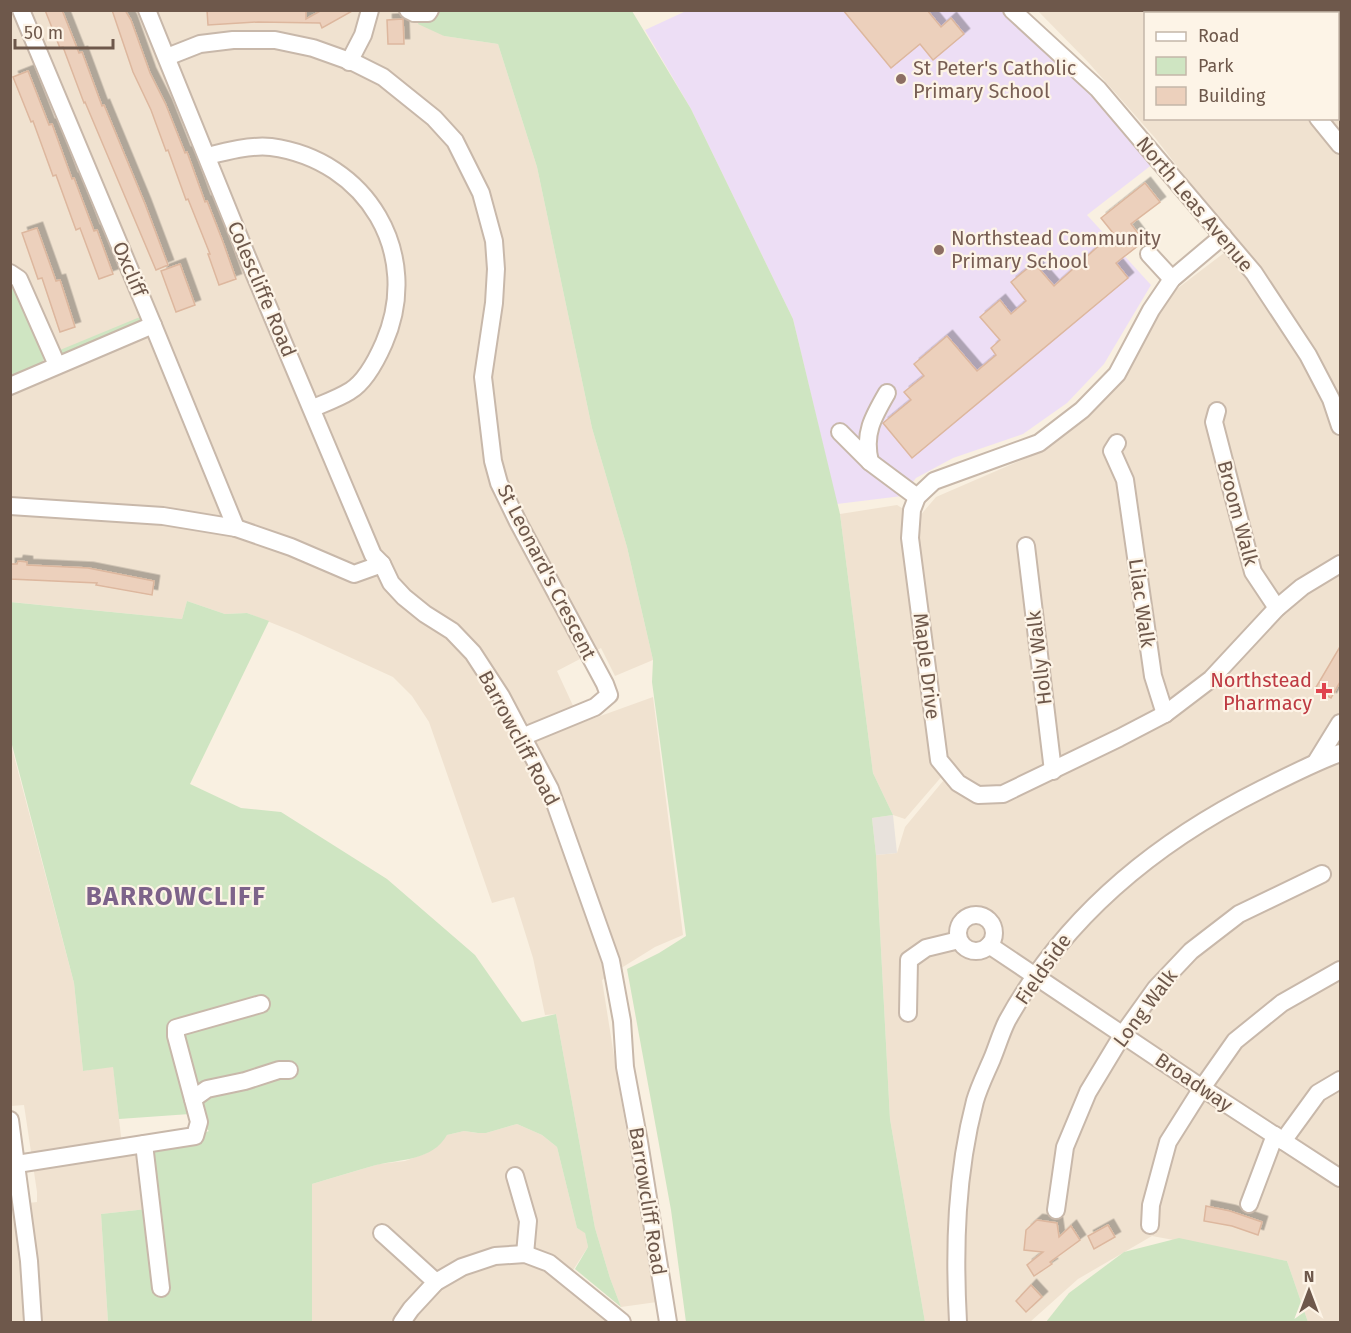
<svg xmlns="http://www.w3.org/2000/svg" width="1351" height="1333" font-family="'Fira Sans',sans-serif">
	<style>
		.residential { fill: #f0e2d0; fill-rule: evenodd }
		.industrial { fill: #e8e2dc }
		.education { fill: #eddef5 }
		.green { fill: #cfe5c2 }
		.building { fill: #ecd0bc; stroke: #ddb79e; stroke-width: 1.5; filter: url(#shadow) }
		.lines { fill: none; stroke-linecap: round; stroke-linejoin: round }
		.minor-casing { stroke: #c8b8aa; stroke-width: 20 }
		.minor { stroke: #fff; stroke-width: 16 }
		.education-dot { fill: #8d6e63; stroke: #fdf4e7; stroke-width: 2 }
		.health-dot { fill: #e0444e; stroke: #fdf4e7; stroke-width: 2 }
		.labels { text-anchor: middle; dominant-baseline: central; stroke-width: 4.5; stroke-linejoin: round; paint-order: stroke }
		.education-label { font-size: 20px; fill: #785e54; stroke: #fdf4e7; text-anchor: start }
		.street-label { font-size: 20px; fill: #6e584b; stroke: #fdf4e7 }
		.health-label { font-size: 20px; fill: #be3a42; stroke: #fdf4e7; text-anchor: end }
		.district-label { font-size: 26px; font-weight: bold; letter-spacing: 1.5px; fill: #7d638a; stroke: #fdf4e7 }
	</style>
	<defs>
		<filter id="shadow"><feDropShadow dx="5.5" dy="-5.5" stdDeviation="0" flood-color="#0004"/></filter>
	</defs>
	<rect width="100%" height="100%" fill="#f9f0e1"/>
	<!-- residential -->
	<g class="residential">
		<path d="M10,11H423L444,36L498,44L537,167L592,428L627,547L653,660L615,676L601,648L557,671L581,723L653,697L683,935L655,947L602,980L621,1100L657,1302L621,1307L610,1278L595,1228L556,1014L545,1015L533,958L514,897L492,903L429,722L412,696L393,677L297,633L247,613L225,614L187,601L182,619L11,602Z"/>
		<path d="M1038,11H1340V1322H1308L1287,1261L1152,1236L1078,1279L1030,1322H925L890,1119L876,855L897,853L905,827L948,775L949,768L905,819L893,815L873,773L840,514L897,505L918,518L936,497L1047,449L1121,381L1165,298L1237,243L1156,139L1088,62ZM1146,14H1338V118H1146Z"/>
		<path d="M10,741L74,983L83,1071L113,1066L123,1154L142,1153L147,1209L101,1214L108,1322H11V1205L37,1202V1192L24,1105L11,1106Z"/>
		<path d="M517,1124L542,1135L557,1147L577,1228L585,1232L588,1247L564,1284L610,1322H312V1184L379,1164L405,1161L427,1153L447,1135L464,1131L477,1133H486Z"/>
	</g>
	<!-- industrial -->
	<path class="industrial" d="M893,815L897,853L876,855L872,818Z"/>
	<!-- education -->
	<path class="education" d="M686,11H1013L1158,160L1087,215L1151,285L1104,364L1067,403L1023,434L953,458L916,478L902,496L837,504L793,319L691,109L645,30Z"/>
	<!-- green -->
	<g class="green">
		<path d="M423,11H632L691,109L793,319L840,514L873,773L893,815L872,818L876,855L890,1119L925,1322H686L671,1210L627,969L659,953L686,936L652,682L653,660L627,547L592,428L537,167L498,44L444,36L418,24Z"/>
		<path d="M10,282L14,286L45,355C42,371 24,374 10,379Z"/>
		<path d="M140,317L142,322L63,356L60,350Z"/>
		<path d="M187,601L225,614L247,613L269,621L190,784L241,808L281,812L387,879L475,955L522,1022L556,1014L595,1228L610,1278L621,1307L575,1269L588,1247L585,1233L577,1228L557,1147L542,1135L517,1124L486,1133H478L464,1131L447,1135C432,1161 401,1159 376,1165C354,1171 333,1178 312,1184V1322H108L101,1214L147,1209L153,1151L195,1143V1136L209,1131L190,1114L119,1119L113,1067L83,1071L74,983L11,741L10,602L182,619Z"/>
		<path d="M1179,1238L1287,1261L1308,1322H1046L1069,1293L1124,1252Z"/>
	</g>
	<!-- building -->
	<g class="building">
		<path d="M45,10H62L79,53L82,52L102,106L104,105L145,204L168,265L156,270L85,102L84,103L63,47L60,48Z"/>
		<path d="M112,10H125L131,20L150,73L166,105L185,153L187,152L205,202L207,201L223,242L236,279L219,285L208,254H210L188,199L186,200L168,150L166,151L151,110L133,72Z"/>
		<path d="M207,10H306V19L322,10H354L322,28L320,23L258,22L208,25Z"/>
		<path d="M843,10H927L941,27L951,18L964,34L933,60L920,44L891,68Z"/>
		<path d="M403,19L404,44H388L387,20Z"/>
		<path d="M28,71L49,125L52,124L72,179L74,178L94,231L97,230L113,274L99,279L80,228L76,230L56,175L53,176L33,121L31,122L13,77Z"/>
		<path d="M1145,183L1160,202L1131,224L1144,241L1116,263L1128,278L912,458L883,423L911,400L904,392L924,376L914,364L947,336L977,371L996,355L991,348L1000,340L980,317L1000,300L1011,314L1026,301L1011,282L1034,263L1054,286L1113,233L1101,218Z"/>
		<path d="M37,228L56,281L60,280L75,327L60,332L42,278L38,279L22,233Z"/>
		<path d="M180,264L195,305L176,312L161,271Z"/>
		<path d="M18,561L27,562V565L88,568L154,581L152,595L96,585L97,583L10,579V564H17Z"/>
		<path d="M1341,645V680L1331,698L1315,689Z"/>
		<path d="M1206,1206L1230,1211L1262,1222L1258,1235L1232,1226L1204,1221Z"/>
		<path d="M1037,1220L1057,1223L1059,1237L1071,1226L1080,1240L1050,1262L1052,1264L1034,1276L1027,1265L1043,1252L1024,1250L1026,1230Z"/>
		<path d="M1108,1225L1115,1237L1094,1249L1088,1236Z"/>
		<path d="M1031,1285L1042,1297L1026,1312L1016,1301Z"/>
	</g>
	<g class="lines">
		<!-- minor casing -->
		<g class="minor-casing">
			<g id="minor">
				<path d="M21,10L153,325L236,528"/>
				<path d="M147,10L246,254L373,555L382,564L391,583L404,597L425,614L452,631L473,653L501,696L550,789L611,961L622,1021L625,1067L639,1142L668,1322"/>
				<path d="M408,10L414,13H428L430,10"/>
				<path d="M1012,10L1098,89L1254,273L1308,355L1331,399L1340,426"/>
				<path d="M1228,10L1230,14"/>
				<path d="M1305,14L1314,10"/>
				<path d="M167,57L200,44L233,40H275L313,48L355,63L383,77L434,118L455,141L481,193L494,241L496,269L494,303L483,377L493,461L499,483L518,522L605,684L609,695L595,707L522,737"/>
				<path d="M349,62L363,35L370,10"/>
				<path d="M1318,118L1340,145"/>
				<path d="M208,156C227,151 250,145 271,147C367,160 423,254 384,343C377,359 365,382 350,391C339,398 325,403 313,408"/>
				<path d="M1223,236L1172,279L1151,310L1117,374L1082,410L1039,443L934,481L917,497L912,510L910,538L939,760L958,783L978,795L1003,794L1119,738L1165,714L1211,679L1277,608L1302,587L1340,564"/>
				<path d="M1149,254L1172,279"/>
				<path d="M10,273L19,279L57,365"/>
				<path d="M10,386L153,325"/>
				<path d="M1217,411L1214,422L1253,572L1277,608"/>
				<path d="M840,432L870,462L917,497"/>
				<path d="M1117,443L1112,451L1125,480L1153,676L1165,714"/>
				<path d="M870,462C863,434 873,417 887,393"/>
				<path d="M10,506L163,516L236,528L291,547L354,574L382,564"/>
				<path d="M1026,546L1053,771"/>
				<path d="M1316,762L1340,723"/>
				<circle cx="976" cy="933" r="18"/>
				<path d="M989,945L1202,1088L1340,1178"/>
				<path d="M908,1013L909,960L926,948L959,940"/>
				<path d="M193,1099L207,1089L245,1081L279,1070H289"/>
				<path d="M10,1120L29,1261L33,1322"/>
				<path d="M1283,1141L1318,1093L1340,1080"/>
				<path d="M144,1144L161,1288"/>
				<path d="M17,1164L195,1136L199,1122L176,1036V1028L261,1004"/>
				<path d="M515,1176L528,1221L525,1254"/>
				<path d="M1249,1204L1275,1135"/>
				<path d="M1056,1210L1065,1147L1088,1092L1123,1034L1156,988L1191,951L1239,914L1322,874"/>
				<path d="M1150,1225L1151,1205L1168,1142L1202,1088L1235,1041L1282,1003L1340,970"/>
				<path d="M382,1233L436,1282"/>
				<path d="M402,1322L411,1309L436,1282L462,1267L495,1256L525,1254L549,1263L622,1322"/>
				<path d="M958,1322C954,1248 956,1174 975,1101C979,1087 986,1073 992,1059C997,1047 1001,1033 1007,1021C1065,916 1156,842 1262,789C1288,776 1313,763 1340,753"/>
			</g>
		</g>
		<!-- minor -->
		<use href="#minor" class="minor"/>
	</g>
	<!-- markers -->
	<g class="education-dot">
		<circle cx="901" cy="79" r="6"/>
		<circle cx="939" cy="250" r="6"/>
	</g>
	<path class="health-dot" d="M1321 682h6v6h6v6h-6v6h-6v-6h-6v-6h6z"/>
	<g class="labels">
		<!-- education labels -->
		<g class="education-label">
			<text x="913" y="68">St Peter's Catholic<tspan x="913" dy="23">Primary School</tspan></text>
			<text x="951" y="238">Northstead Community<tspan x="951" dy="23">Primary School</tspan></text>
		</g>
		<!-- street labels -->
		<g class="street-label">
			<text transform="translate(1195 204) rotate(50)">North Leas Avenue</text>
			<text transform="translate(130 269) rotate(67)">Oxcliff</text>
			<text transform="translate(262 289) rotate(67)">Colescliffe Road</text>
			<text transform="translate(1238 513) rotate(75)">Broom Walk</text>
			<text transform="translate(547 572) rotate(63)">St Leonard's Crescent</text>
			<text transform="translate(1142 603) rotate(82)">Lilac Walk</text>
			<text transform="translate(1039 658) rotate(-97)">Holly Walk</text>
			<text transform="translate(927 666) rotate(83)">Maple Drive</text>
			<text transform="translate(519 738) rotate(62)">Barrowcliff Road</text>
			<text transform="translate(1043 969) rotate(-55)">Fieldside</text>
			<text transform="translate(1145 1008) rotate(-53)">Long Walk</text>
			<text transform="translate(1194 1082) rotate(34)">Broadway</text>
			<text transform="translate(648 1201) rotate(81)">Barrowcliff Road</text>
		</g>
		<!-- health labels -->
		<g class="health-label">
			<text x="1312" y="680">Northstead<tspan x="1312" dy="23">Pharmacy</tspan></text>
		</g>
		<!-- district labels -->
		<g class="district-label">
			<text x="176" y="896">BARROWCLIFF</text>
		</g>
	</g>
	<!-- border -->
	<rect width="1351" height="1333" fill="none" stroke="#6e584b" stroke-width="24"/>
	<!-- legend -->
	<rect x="1144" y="12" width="195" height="108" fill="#fdf4e7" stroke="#c4b6a9" stroke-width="1.5"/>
	<rect x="1156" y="32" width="30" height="9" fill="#ffffff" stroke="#c4b6a9" stroke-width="1.5"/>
	<text x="1198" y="42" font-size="18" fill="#6e584b">Road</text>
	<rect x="1156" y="57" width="30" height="18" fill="#cfe5c2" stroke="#c4b6a9" stroke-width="1.5"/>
	<text x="1198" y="72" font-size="18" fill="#6e584b">Park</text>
	<rect x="1156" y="87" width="30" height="18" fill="#ecd0bc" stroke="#c4b6a9" stroke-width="1.5"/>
	<text x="1198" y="102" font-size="18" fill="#6e584b">Building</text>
	<!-- north arrow -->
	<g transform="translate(1309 1291)" stroke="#fdf4e7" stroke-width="4.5" paint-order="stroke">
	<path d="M0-4.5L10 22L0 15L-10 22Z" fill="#6e584b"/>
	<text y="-9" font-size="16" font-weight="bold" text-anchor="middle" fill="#6e584b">N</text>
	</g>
	<!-- scale -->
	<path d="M15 39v9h98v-9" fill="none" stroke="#6e584b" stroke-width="3"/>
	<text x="24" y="39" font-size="18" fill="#6e584b" stroke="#fdf4e7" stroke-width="4.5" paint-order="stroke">50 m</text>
</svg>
